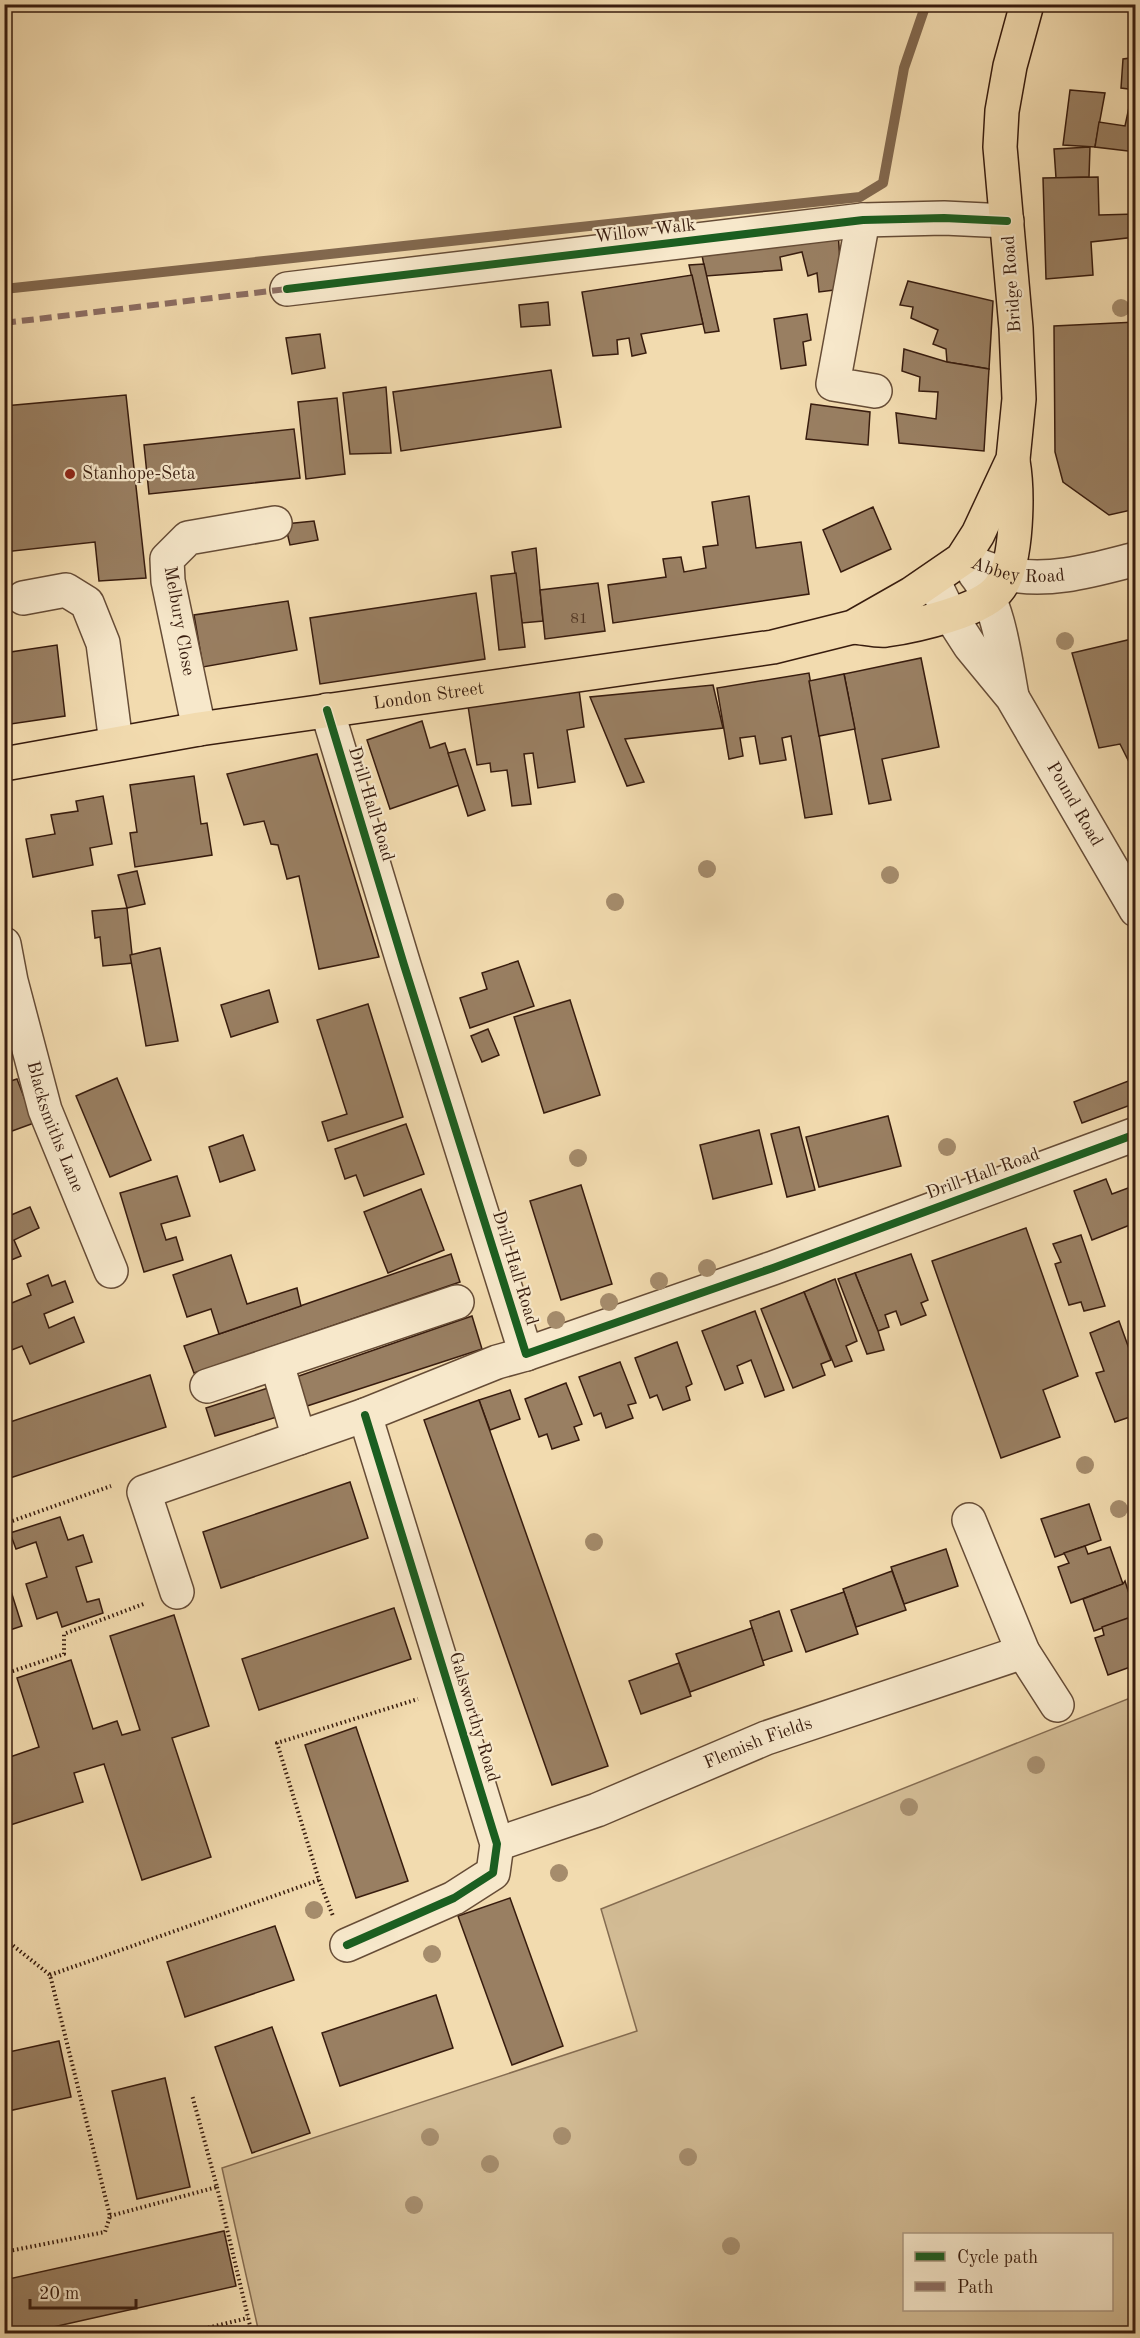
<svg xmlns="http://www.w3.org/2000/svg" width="1140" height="2338" font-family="'Old Standard TT',serif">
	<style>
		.green { fill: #d2bb94; stroke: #856c51; stroke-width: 1.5; fill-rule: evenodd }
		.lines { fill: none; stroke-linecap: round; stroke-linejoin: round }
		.stream { stroke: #82684e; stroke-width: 10 }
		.building { fill: #997f62; stroke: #381c0e; stroke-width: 1.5 }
		.minor-casing { stroke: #664c36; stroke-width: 36 }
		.major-casing { stroke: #381c0e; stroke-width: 36 }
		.path { stroke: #381c0e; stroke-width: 4; stroke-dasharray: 1.5 3; stroke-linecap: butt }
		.minor { stroke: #f7e8cb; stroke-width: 33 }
		.major { stroke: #f2dbaf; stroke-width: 33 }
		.quiet { stroke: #8d6e63; stroke-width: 6; stroke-dasharray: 12 6; stroke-linecap: butt }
		.cycleway-casing { stroke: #f7e8cb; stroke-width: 11 }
		.cycleway { stroke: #1b5e20; stroke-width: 8 }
		.tree { fill: #a58c6c }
		.poi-dot { fill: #8f2418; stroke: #f7e8cb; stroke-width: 2 }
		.labels { text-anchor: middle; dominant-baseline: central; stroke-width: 4.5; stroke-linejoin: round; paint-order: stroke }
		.number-label { font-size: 15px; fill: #503523 }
		.street-label { font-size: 18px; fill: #381c0e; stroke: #f7e8cb }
		.poi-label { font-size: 18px; fill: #381c0e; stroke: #f7e8cb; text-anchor: start }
	</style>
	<rect width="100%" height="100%" fill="#f2dbaf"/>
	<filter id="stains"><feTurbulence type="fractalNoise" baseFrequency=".00333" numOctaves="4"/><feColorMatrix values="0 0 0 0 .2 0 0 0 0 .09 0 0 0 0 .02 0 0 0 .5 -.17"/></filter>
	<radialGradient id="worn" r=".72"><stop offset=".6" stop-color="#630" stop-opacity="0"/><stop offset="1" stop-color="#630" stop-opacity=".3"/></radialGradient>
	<!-- green -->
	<path class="green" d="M1135,1696V2333H259L222,2168L637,2031L601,1909ZM904,2234H1112V2310H904Z"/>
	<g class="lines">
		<!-- stream -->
		<path class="stream" d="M4,289L860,197L883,183L904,68L926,4"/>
	</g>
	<!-- building -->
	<g class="building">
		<path d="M1132,4H1136V90L1121,88L1123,59L1130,58Z"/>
		<path d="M1070,90L1105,93L1095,147L1063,145Z"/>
		<path d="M1131,98L1136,99V152L1095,147L1099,122L1125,126Z"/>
		<path d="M1090,147L1089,177L1056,178L1054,149Z"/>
		<path d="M1098,177L1099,215L1136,214V237L1091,242L1093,275L1046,279L1043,178Z"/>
		<path d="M838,232L842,289L819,292L817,273L808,276L802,252L780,257L782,270L706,276L700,245Z"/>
		<path d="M704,264L719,331L705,333L689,265Z"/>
		<path d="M692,275L703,324L641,334L646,353L632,356L629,338L617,340L618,354L593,356L582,292Z"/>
		<path d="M908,281L993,301L989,369L947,362L946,349L933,344L938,330L911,318L913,307L900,305Z"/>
		<path d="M548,302L550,325L521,327L519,305Z"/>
		<path d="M807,314L811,340L803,342L806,365L781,369L774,319Z"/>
		<path d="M1136,322V509L1109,515L1063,482L1055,452L1054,326Z"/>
		<path d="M320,334L325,368L292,374L286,338Z"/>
		<path d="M904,349L947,362L989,369L984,451L899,443L896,413L936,419L938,392L919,391L920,377L902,371Z"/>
		<path d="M551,370L561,427L401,451L393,392Z"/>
		<path d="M386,387L391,453L350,454L343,393Z"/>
		<path d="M126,395L146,578L99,581L95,542L4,552V406Z"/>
		<path d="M337,398L345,474L306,479L298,402Z"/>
		<path d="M811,404L870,412L868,445L806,439Z"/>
		<path d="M294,429L300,478L149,494L144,445Z"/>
		<path d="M749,496L756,548L801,542L809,594L613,623L608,585L666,577L663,559L681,557L684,572L706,568L703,547L718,545L712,502Z"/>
		<path d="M873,507L891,549L841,572L823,530Z"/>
		<path d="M314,521L318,540L290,545L285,524Z"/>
		<path d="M536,548L543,621L522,623L512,552Z"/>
		<path d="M516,573L525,647L499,650L491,576Z"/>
		<path d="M598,583L605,631L545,639L540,590Z"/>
		<path d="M476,593L485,659L320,684L310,618Z"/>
		<path d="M288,601L297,650L203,667L194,615Z"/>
		<path d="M1136,638V776L1120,744L1099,748L1072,653Z"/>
		<path d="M57,645L65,716L4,725V653Z"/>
		<path d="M921,658L939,747L882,759L891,800L869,804L844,674Z"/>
		<path d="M809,673L832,814L805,818L791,736L782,738L786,760L760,764L755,736L740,738L743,756L729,759L717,688Z"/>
		<path d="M844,674L855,729L819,736L809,681Z"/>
		<path d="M713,685L723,728L625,739L644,782L627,786L590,697Z"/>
		<path d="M579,690L584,727L567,730L575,782L538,788L533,753L524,754L531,804L512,806L507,770L491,772L490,763L477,765L468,706Z"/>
		<path d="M422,721L430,748L445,743L459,785L390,809L367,740Z"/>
		<path d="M465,749L485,810L468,816L448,753Z"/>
		<path d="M317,754L379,957L319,969L299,876L287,879L278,845L271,844L264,821L244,825L227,774Z"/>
		<path d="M194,776L201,824L207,823L212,855L135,867L130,833L137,832L130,785Z"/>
		<path d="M103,796L112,844L90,848L93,865L33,877L26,839L55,834L51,815L78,811L76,801Z"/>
		<path d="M137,871L145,904L127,908L118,875Z"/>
		<path d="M127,908L133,963L103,966L100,937L95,938L92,911Z"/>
		<path d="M160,948L178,1041L146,1046L130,955Z"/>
		<path d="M518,961L534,1006L470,1028L460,998L487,989L482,973Z"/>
		<path d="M269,990L278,1022L231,1037L221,1005Z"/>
		<path d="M570,1000L600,1095L544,1113L514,1017Z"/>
		<path d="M368,1004L403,1117L328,1141L322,1122L347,1114L317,1020Z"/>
		<path d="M488,1029L499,1055L482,1062L471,1036Z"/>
		<path d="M117,1078L151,1160L110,1177L76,1096Z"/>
		<path d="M1136,1078V1103L1082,1123L1074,1102Z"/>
		<path d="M17,1079L34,1123L4,1134V1083Z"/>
		<path d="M888,1116L901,1166L819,1187L806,1137Z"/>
		<path d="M406,1124L424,1174L364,1196L356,1175L345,1179L335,1149Z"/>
		<path d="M799,1127L815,1190L787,1197L771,1134Z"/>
		<path d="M759,1130L772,1184L713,1199L700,1145Z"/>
		<path d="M243,1135L255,1170L220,1182L209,1147Z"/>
		<path d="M177,1176L190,1216L161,1224L166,1240L176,1237L183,1260L144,1272L120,1193Z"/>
		<path d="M1106,1179L1112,1194L1136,1185V1213L1132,1214L1135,1223L1092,1240L1074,1191Z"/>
		<path d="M581,1185L612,1284L561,1300L530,1201Z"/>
		<path d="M421,1189L444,1250L388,1273L364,1212Z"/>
		<path d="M30,1207L39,1228L14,1240L21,1256L4,1263V1218Z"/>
		<path d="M1026,1228L1078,1376L1043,1390L1060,1437L1001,1458L932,1261Z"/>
		<path d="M1081,1235L1105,1306L1084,1311L1081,1302L1069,1305L1055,1264L1061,1262L1053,1244Z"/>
		<path d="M451,1254L460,1282L194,1373L184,1346Z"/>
		<path d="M911,1254L928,1300L921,1303L926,1315L901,1325L896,1311L885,1315L889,1327L878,1331L855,1273Z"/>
		<path d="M231,1255L247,1304L297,1288L301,1306L219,1334L211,1309L187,1317L173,1275Z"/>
		<path d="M855,1273L878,1331L884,1350L867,1354L838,1279Z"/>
		<path d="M48,1275L52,1286L65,1281L73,1302L44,1314L49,1328L74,1317L84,1342L30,1364L22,1346L4,1353V1299L7,1305L31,1295L27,1284Z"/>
		<path d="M835,1279L857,1341L846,1346L852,1361L835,1367L804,1292Z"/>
		<path d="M804,1292L831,1360L821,1364L825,1375L793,1388L761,1309Z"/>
		<path d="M755,1311L784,1390L765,1397L751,1360L737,1366L743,1383L725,1390L702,1331Z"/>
		<path d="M472,1316L482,1349L304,1407L296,1377Z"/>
		<path d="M1119,1321L1136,1368V1415L1115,1422L1096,1373L1104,1371L1090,1333Z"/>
		<path d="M677,1342L692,1384L686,1387L690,1400L663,1410L657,1395L650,1398L635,1358Z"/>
		<path d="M620,1362L636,1403L628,1405L633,1418L606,1428L601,1413L594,1416L579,1377Z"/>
		<path d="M150,1375L166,1427L4,1480V1424Z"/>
		<path d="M566,1383L582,1424L574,1427L579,1440L552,1449L547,1434L539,1437L525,1399Z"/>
		<path d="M271,1387L280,1416L215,1436L206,1408Z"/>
		<path d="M510,1390L520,1419L490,1430L479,1400Z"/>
		<path d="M479,1400L608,1766L552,1785L424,1420Z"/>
		<path d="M350,1482L368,1538L221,1588L203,1532Z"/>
		<path d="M1089,1504L1101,1540L1055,1557L1041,1519Z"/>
		<path d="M60,1517L68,1540L83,1535L92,1562L76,1567L87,1602L99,1599L103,1613L62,1627L57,1612L37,1619L26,1584L47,1577L36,1542L16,1549L10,1533Z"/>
		<path d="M1085,1546L1088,1554L1110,1547L1123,1584L1071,1603L1058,1567L1069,1563L1064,1553Z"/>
		<path d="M946,1549L958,1586L904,1604L891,1567Z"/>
		<path d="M892,1571L906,1610L856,1627L843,1589Z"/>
		<path d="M1125,1581L1136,1616L1094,1631L1083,1599L1123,1584Z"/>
		<path d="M10,1588L22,1626L4,1632V1590Z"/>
		<path d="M844,1592L858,1634L806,1652L791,1610Z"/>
		<path d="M394,1608L411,1659L259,1710L242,1659Z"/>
		<path d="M779,1611L792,1651L762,1661L750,1621Z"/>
		<path d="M174,1615L209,1726L172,1738L211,1857L142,1880L104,1764L74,1773L83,1802L4,1827V1759L39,1747L17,1678L71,1660L93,1729L117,1721L122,1735L140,1730L110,1636Z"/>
		<path d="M1128,1618L1131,1626L1136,1625V1665L1108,1675L1095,1638L1104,1635L1102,1627Z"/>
		<path d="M752,1628L764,1665L690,1692L676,1654Z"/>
		<path d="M679,1663L691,1696L641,1714L629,1681Z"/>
		<path d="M356,1727L408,1881L356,1898L305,1745Z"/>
		<path d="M510,1898L563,2046L512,2065L458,1916Z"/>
		<path d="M275,1926L294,1980L185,2017L167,1962Z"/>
		<path d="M436,1995L453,2048L340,2086L322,2033Z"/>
		<path d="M272,2027L310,2133L252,2153L215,2047Z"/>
		<path d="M59,2041L71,2097L4,2112V2053Z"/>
		<path d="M165,2078L190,2187L137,2199L112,2091Z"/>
		<path d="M224,2231L236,2286L22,2334H4V2280Z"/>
	</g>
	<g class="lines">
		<!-- minor casing -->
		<g class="minor-casing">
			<g id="minor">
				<path d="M863,220L833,384L875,391"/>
				<path d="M287,289L863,220L944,218L1007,221"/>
				<path id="s1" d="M962,559C976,564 991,571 1006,574C1051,583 1093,570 1136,559"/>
				<path d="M975,574C999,603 1005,659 1012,696"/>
				<path id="s2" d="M933,580L950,615L970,646L1012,697L1136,910"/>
				<path d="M23,598L66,590L87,603L103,643L116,743"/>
				<path d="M327,710L404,965L526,1354L773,1268L1136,1134"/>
				<path d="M199,729L168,581L167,559L188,538L275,523"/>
				<path id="s3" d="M4,944L11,981L45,1110L111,1271"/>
				<path d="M277,1364L299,1438"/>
				<path d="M207,1386L457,1302"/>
				<path d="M969,1520L1023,1652L1057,1705"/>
				<path d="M177,1592L144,1492L365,1415L497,1362L526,1354"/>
				<path id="s4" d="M497,1844L597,1810L766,1738L1023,1652"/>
				<path d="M347,1945L454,1898L493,1873L497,1844L365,1415"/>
			</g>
		</g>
		<!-- major casing -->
		<g class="major-casing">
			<g id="major">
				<path d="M854,627C865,628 876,631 886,630C914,626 984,611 1000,587C1018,561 1018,490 1013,461"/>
				<path id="s5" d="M4,764L199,729L773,647L853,627L911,594L962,559L978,534L1013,459L1019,399L1016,328L1000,147L1002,111L1010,66L1027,4"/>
			</g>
		</g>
		<!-- path -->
		<g class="path">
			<path d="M4,1524L111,1486"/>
			<path d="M4,1674L64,1654V1634L146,1603"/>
			<path d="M319,1880L333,1916"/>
			<path d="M4,1936L6,1940L50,1975L110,2216L105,2232L4,2252"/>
			<path d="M50,1975L319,1880L277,1743L418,1699"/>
			<path d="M217,2187L252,2334"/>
			<path d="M110,2216L217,2187L192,2095"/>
			<path d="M182,2334L248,2318"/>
		</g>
		<!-- minor -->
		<use href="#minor" class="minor"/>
		<!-- major -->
		<use href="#major" class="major"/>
		<!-- quiet -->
		<path class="quiet" d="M4,323L287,289"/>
		<!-- cycleway casing -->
		<g class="cycleway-casing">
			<g id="cycleway">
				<path d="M287,289L863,220L944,218L1007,221"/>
				<path d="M327,710L404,965L526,1354L773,1268L1136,1134"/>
				<path d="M347,1945L454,1898L493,1873L497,1844L365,1415"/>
			</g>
		</g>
		<!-- cycleway -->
		<use href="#cycleway" class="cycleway"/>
	</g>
	<!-- trees -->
	<g class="tree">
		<circle cx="1121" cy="308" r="9"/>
		<circle cx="1065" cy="641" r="9"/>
		<circle cx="707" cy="869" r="9"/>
		<circle cx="890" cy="875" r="9"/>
		<circle cx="615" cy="902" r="9"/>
		<circle cx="947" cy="1147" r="9"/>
		<circle cx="578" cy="1158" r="9"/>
		<circle cx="707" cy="1268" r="9"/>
		<circle cx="659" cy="1281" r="9"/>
		<circle cx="609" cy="1302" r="9"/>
		<circle cx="556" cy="1320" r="9"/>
		<circle cx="1085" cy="1465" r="9"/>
		<circle cx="1119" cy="1509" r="9"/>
		<circle cx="594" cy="1542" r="9"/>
		<circle cx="1036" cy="1765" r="9"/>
		<circle cx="909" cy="1807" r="9"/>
		<circle cx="559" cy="1873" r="9"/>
		<circle cx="314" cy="1910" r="9"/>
		<circle cx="432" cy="1954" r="9"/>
		<circle cx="562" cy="2136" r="9"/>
		<circle cx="430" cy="2137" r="9"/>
		<circle cx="688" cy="2157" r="9"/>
		<circle cx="490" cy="2164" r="9"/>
		<circle cx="414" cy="2205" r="9"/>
		<circle cx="731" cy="2246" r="9"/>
	</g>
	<!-- markers -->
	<circle class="poi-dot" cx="70" cy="474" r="6"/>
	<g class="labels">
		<!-- number labels -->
		<g class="number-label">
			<text x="579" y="619">81</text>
		</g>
		<!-- street labels -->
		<g class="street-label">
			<text transform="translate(645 231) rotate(-7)">Willow Walk</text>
			<text transform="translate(1012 284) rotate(-94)">Bridge Road</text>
			<text stroke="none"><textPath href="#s1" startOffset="58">Abbey Road</textPath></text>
			<text transform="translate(179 621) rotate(80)">Melbury Close</text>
			<text stroke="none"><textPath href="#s5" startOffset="430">London Street</textPath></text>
			<text transform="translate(371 804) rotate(73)">Drill Hall Road</text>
			<text stroke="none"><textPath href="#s2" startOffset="266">Pound Road</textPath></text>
			<text stroke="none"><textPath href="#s3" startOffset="190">Blacksmiths Lane</textPath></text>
			<text transform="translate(983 1174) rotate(-20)">Drill Hall Road</text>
			<text transform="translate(515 1268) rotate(73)">Drill Hall Road</text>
			<text transform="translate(474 1717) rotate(73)">Galsworthy Road</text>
			<text stroke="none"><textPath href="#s4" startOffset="280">Flemish Fields</textPath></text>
		</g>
		<!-- poi labels -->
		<g class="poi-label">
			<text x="82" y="474">Stanhope-Seta</text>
		</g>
	</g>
	<!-- margin -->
	<rect width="1140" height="2338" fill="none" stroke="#f2dbaf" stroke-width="24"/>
	<rect x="6" y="6" width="1128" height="2326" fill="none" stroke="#381c0e" stroke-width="3"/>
	<rect x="12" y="12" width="1116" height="2314" fill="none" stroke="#381c0e" stroke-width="1.5"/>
	<!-- legend -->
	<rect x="903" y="2233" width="210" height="78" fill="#f7e8cb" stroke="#ab967f" stroke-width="1.5"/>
	<rect x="915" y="2252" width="30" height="9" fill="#1b5e20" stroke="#ab967f" stroke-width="1.5"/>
	<text x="957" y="2263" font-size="18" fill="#381c0e">Cycle path</text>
	<rect x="915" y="2282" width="30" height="9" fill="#8d6e63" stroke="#ab967f" stroke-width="1.5"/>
	<text x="957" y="2293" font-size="18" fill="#381c0e">Path</text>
	<!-- scale -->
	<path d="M30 2299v9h106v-9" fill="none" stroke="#381c0e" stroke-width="3"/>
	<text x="39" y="2299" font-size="18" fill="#381c0e" stroke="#f7e8cb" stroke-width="4.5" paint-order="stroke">20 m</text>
	<rect width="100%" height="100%" filter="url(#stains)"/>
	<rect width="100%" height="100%" fill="url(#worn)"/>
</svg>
